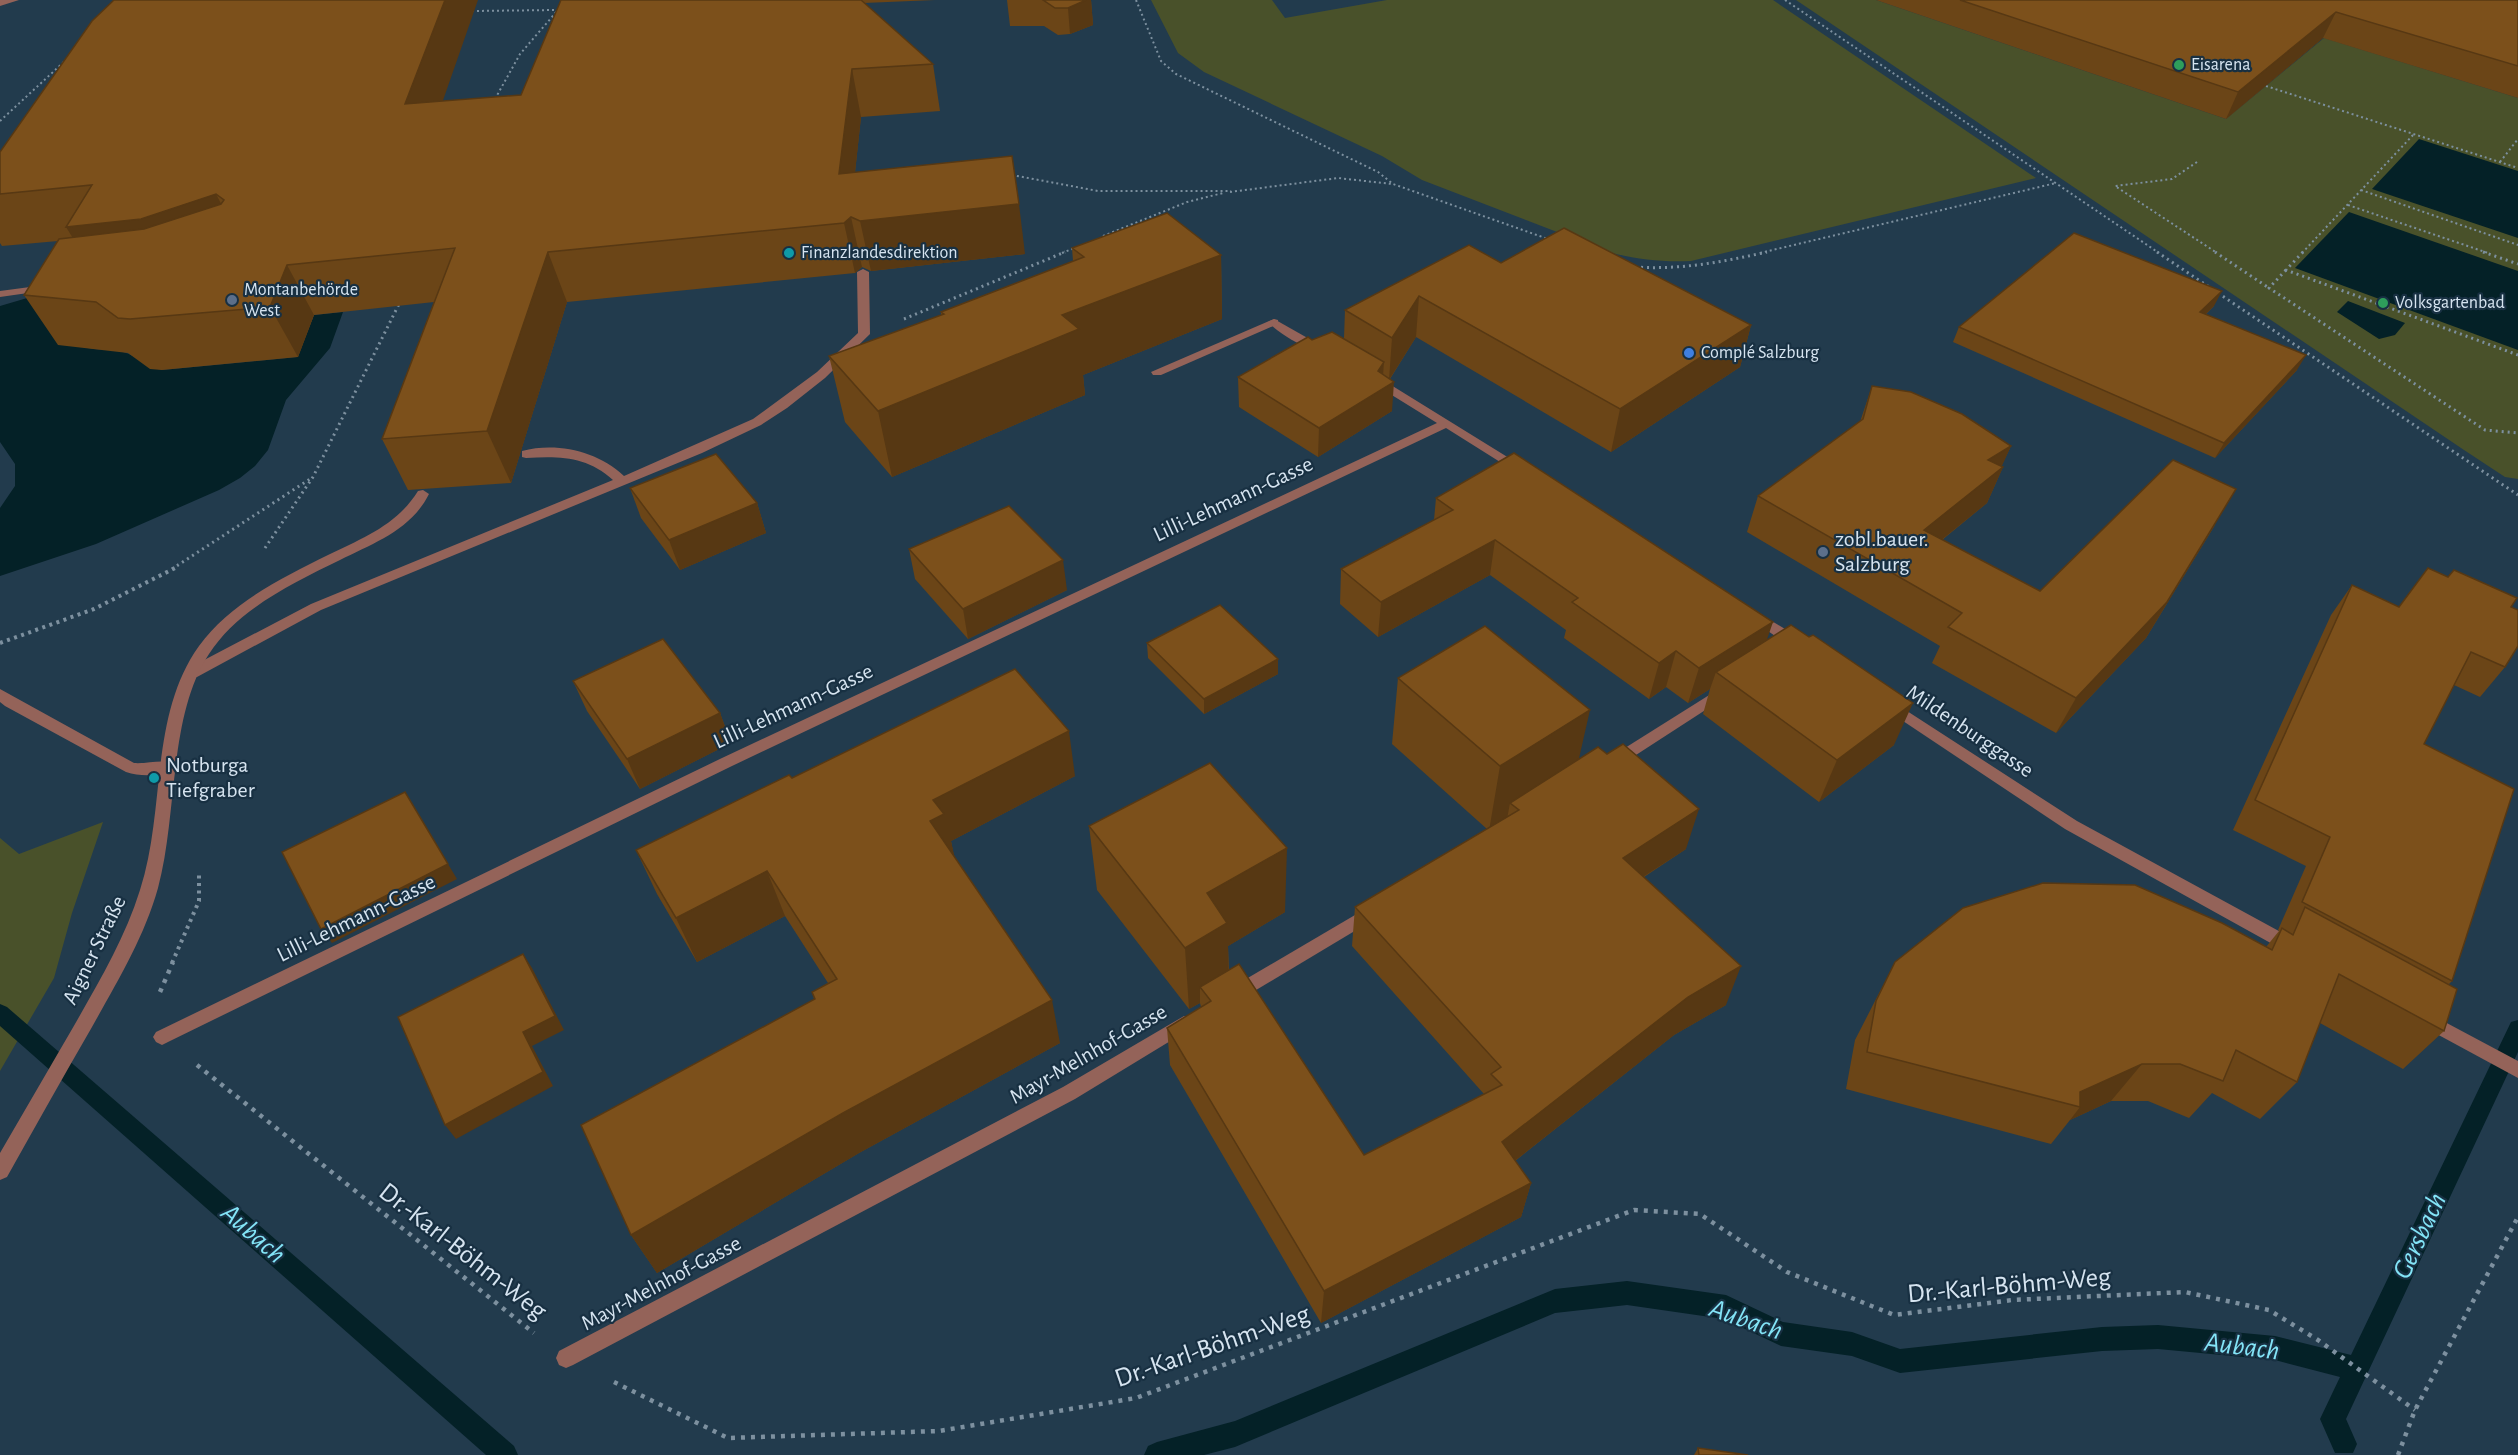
<svg xmlns="http://www.w3.org/2000/svg" width="2518" height="1455" font-family="'Alegreya Sans',sans-serif">
	<style>
		.green { fill: #49512a }
		.water { fill: #042127 }
		.lines { fill: none; stroke-linecap: round; stroke-linejoin: round }
		.stream { fill: #042127; fill-rule: evenodd }
		.path-far3 { stroke: #7d909f; stroke-width: 2; stroke-dasharray: 2 3; stroke-linecap: butt }
		.path-far2 { stroke: #7d909f; stroke-width: 3; stroke-dasharray: 2 4; stroke-linecap: butt }
		.path-far1 { stroke: #7d909f; stroke-width: 4; stroke-dasharray: 3 4.5; stroke-linecap: butt }
		.path { stroke: #7d909f; stroke-width: 4.5; stroke-dasharray: 4 6; stroke-linecap: butt }
		.lane { fill: #946359; fill-rule: evenodd }
		.street { fill: #946359; fill-rule: evenodd }
		.wall { fill: #6b4517 }
		.shaded-wall { fill: #573813 }
		.building { fill: #7c501b; stroke: #573813; stroke-width: 1.5 }
		.leisure-dot { fill: #2e9e5b; stroke: #183042; stroke-width: 2 }
		.culture-dot { fill: #0f9aa8; stroke: #183042; stroke-width: 2 }
		.service-dot { fill: #5c6f8a; stroke: #183042; stroke-width: 2 }
		.shop-dot { fill: #3f7fe0; stroke: #183042; stroke-width: 2 }
		.labels { text-anchor: middle; dominant-baseline: central; stroke-width: 4.5; stroke-linejoin: round; paint-order: stroke }
		.far-poi-label { font-size: 18px; fill: #d6e4f0; stroke: #183042; text-anchor: start }
		.street-label { font-size: 22px; fill: #d6e4f0; stroke: #183042 }
		.poi-label { font-size: 22px; fill: #d6e4f0; stroke: #183042; text-anchor: start }
		.near-street-label { font-size: 27px; fill: #d6e4f0; stroke: #183042 }
		.near-water-label { font-size: 28px; font-style: italic; fill: #83e4f7; stroke: #183042 }
	</style>
	<rect width="100%" height="100%" fill="#223b4d"/>
	<!-- green -->
	<g class="green">
		<path d="M1151,0H1272L1285,18L1387,0H1773L2036,178L1691,261C1662,262 1637,260 1609,252L1422,180L1382,156L1204,72L1178,53Z"/>
		<path d="M1796,0H1876L2226,119L2324,38L2518,98V479L2505,477L2464,450Z"/>
		<path d="M103,822L72,913L54,978L0,1071V838L19,854Z"/>
	</g>
	<!-- water -->
	<g class="water">
		<path d="M2419,139L2518,171V238L2372,189Z"/>
		<path d="M2349,212L2518,271V350L2295,268Z"/>
		<path d="M34,296L76,344C92,352 107,348 123,352C138,356 146,368 162,370L297,357L314,315L343,312L330,348L286,400L268,450L255,466L240,478L219,490L96,544L0,576V508L15,486V464L0,442V306Z"/>
		<path d="M2348,301L2405,323L2395,335L2379,339L2337,312Z"/>
	</g>
	<g class="lines">
		<!-- stream -->
		<g class="stream">
			<path d="M0,1004L7,1007L514,1446L518,1455H486L0,1026Z"/>
			<path d="M2518,1020V1052L2346,1419L2357,1444L2353,1453H2335L2320,1419L2340,1377L2275,1360L2158,1349L2102,1351L1900,1373L1852,1356L1781,1346L1724,1319L1627,1305L1555,1313L1235,1447L1204,1455H1144L1148,1446L1157,1442L1235,1421L1555,1289L1627,1281L1726,1295L1783,1322L1852,1332L1900,1349L2102,1327L2158,1325L2275,1336L2351,1355L2511,1022Z"/>
		</g>
		<!-- path-far3 -->
		<g class="path-far3">
			<path d="M1136,0L1161,61L1176,74L1378,172L1393,184L1548,239"/>
			<path d="M1785,0L2159,253"/>
			<path d="M472,11L557,10"/>
			<path d="M2266,86L2518,168"/>
			<path d="M495,99L520,54L558,10"/>
			<path d="M0,121L66,60"/>
			<path d="M2197,162L2172,179L2115,186L2217,253"/>
			<path d="M2500,162L2518,139"/>
			<path d="M1012,175L1098,191H1231"/>
			<path d="M2361,190L2518,245"/>
			<path d="M1230,192L1338,178L1392,184"/>
			<path d="M2348,205L2488,253"/>
			<path d="M1103,236L1187,202L1223,193"/>
			<path d="M1062,253L1077,247"/>
			<path d="M1760,253L2056,183"/>
			<path d="M2302,253L2414,134"/>
		</g>
		<!-- path-far2 -->
		<g class="path-far2">
			<path d="M2157,252L2209,287"/>
			<path d="M2215,252L2269,288"/>
			<path d="M2303,252L2286,270L2518,355"/>
			<path d="M2483,252L2518,264"/>
			<path d="M1635,267C1681,270 1722,262 1767,252"/>
			<path d="M2286,270L2269,288L2485,430L2518,433"/>
			<path d="M2218,293L2518,495"/>
			<path d="M904,319L1065,252"/>
			<path d="M265,548L313,477L400,302"/>
			<path d="M172,569L310,479"/>
		</g>
		<!-- path-far1 -->
		<g class="path-far1">
			<path d="M0,643L94,609L175,568"/>
			<path d="M172,963L199,901V872"/>
		</g>
		<!-- path -->
		<g class="path">
			<path d="M160,992L173,962"/>
			<path d="M197,1065L534,1333"/>
			<path d="M614,1382L728,1438L939,1431L1136,1398L1634,1210L1700,1214L1787,1272L1894,1315L2012,1300L2185,1292L2269,1310L2318,1340L2415,1410"/>
			<path d="M2398,1455L2415,1410L2518,1217"/>
		</g>
		<!-- lane -->
		<g class="lane">
			<path d="M863,269L869,272L870,334L825,378L787,408L761,425L702,453L321,610L197,677H187L185,673L187,669L311,604L613,480C587,456 559,456 526,458L522,457V451C557,442 597,451 624,476L753,419L817,372L858,333L857,272Z"/>
			<path d="M45,285L51,288L49,290L0,297V291Z"/>
			<path d="M1274,319L1278,320V324L1161,375H1153L1151,372Z"/>
			<path d="M0,689L134,763C147,764 161,759 173,763L176,767L173,771C158,776 141,777 126,772L5,706L0,702Z"/>
		</g>
		<!-- street -->
		<g class="street">
			<path d="M0,0H19L0,6Z"/>
			<path d="M1274,319L1327,349L1325,351C1311,354 1278,333 1268,322Z"/>
			<path d="M1378,377L1527,469L1521,473L1516,472L1446,428L732,766L168,1042L162,1045L156,1042L153,1037L156,1032L722,758L1437,423L1374,384V378Z"/>
			<path d="M423,490L429,494C411,530 374,543 340,560C293,583 238,609 209,654C168,716 178,814 158,888C144,938 117,982 92,1027C63,1077 35,1127 7,1177L0,1180V1153C25,1110 50,1067 75,1024C100,980 125,938 140,890C166,810 149,716 199,646C230,603 282,578 328,555C363,538 397,525 418,491Z"/>
			<path d="M1755,611L1800,638L1802,642L1800,646H1790L1750,619L1748,616L1750,613Z"/>
			<path d="M1722,687L1729,692L1727,696L1619,766H1609L1606,762L1609,758Z"/>
			<path d="M1890,700L2077,821L2297,941L2299,946L2297,951L2291,953L2285,951L2065,829L1885,709L1883,705Z"/>
			<path d="M1372,905L1378,907L1380,912L1378,917L1241,999L1235,1001L1229,999L1226,994L1229,989Z"/>
			<path d="M2428,1013L2518,1061V1078L2422,1026L2419,1021L2422,1016Z"/>
			<path d="M1184,1016L1190,1019L1193,1024L1190,1029L1075,1099L573,1365L566,1368L559,1365L556,1358L559,1351L1063,1087Z"/>
		</g>
	</g>
	<!-- wall -->
	<g class="wall">
		<path d="M561,0H935L864,3L933,64L940,111L861,117L855,172L1025,254L871,271L862,267L855,273L567,302L511,483L408,490L382,439L434,302L314,315L298,357L162,370L150,369L128,353L58,345L24,295L58,241L2,246L0,243V152L443,101L521,95Z"/>
		<path d="M1007,0H1091L1093,25L1070,34L1058,35L1044,26H1010Z"/>
		<path d="M1876,0H2518V98L2323,38L2226,119Z"/>
		<path d="M1072,248L1221,255L1222,319L1083,375L1085,395L892,477L845,422L829,356L941,315V312L1073,261Z"/>
		<path d="M1501,263L1751,325L1740,367L1611,452L1416,337L1390,379L1392,411L1318,457L1239,407L1238,377L1312,340L1344,338L1345,310Z"/>
		<path d="M2214,306L2205,315L2297,370L2215,458L1953,342L1959,327Z"/>
		<path d="M1872,386L2011,446L2001,467H2003L1987,503L1942,540L2040,591L2215,525L2146,638L2056,733L1932,663L1940,646L1747,532L1758,496L1860,422Z"/>
		<path d="M630,488L757,503L766,533L680,570L641,518Z"/>
		<path d="M1436,498L1767,640L1894,745L1819,802L1703,714L1710,689L1688,703L1666,687L1649,699L1564,638L1566,630L1490,575L1378,637L1340,604L1341,569L1434,520Z"/>
		<path d="M909,549L1067,590L968,639L915,579Z"/>
		<path d="M2352,585L2399,607H2511L2505,667L2480,697L2454,685L2424,744L2452,981L2449,984L2444,1031L2403,1069L2320,1023L2297,1082L2260,1119L2212,1093L2189,1118L2148,1101H2111L2070,1120L2051,1144L1846,1089L1855,1040L1895,962L2266,947L2279,931L2278,930L2306,866L2233,830L2331,615Z"/>
		<path d="M1147,643L1278,674L1204,714L1148,658Z"/>
		<path d="M1398,678L1579,760L1686,849L1644,877L1726,1005L1674,1035L1515,1161L1531,1183L1521,1217L1321,1323L1170,1065L1167,1028L1201,1007L1200,1003L1189,1009L1097,890L1089,826L1285,912L1228,946L1229,970L1364,1155L1484,1094L1352,946L1355,907L1487,829L1392,744Z"/>
		<path d="M573,681L720,713L731,743L640,789L587,711Z"/>
		<path d="M1075,776L951,841L954,857L1060,1043L859,1153L657,1273L631,1235L814,999L812,992L828,983L785,916L697,962L657,894L636,850L792,778Z"/>
		<path d="M1698,1448L1748,1455H1694Z"/>
	</g>
	<!-- shaded-wall -->
	<g class="shaded-wall">
		<path d="M445,0H478L425,152L405,104Z"/>
		<path d="M1086,0H1091L1093,25L1070,34L1068,8Z"/>
		<path d="M2336,12L2323,38L2226,119L2238,92Z"/>
		<path d="M852,69L861,117L850,219L851,217L862,267L855,273L844,223L839,174Z"/>
		<path d="M216,194L242,244L97,277L66,227Z"/>
		<path d="M1019,204L1025,254L871,271L860,221Z"/>
		<path d="M548,252L567,302L511,483L487,431Z"/>
		<path d="M1221,255L1222,319L1083,375L1085,395L892,477L878,411L1062,315Z"/>
		<path d="M287,265L314,315L298,357L270,307Z"/>
		<path d="M2222,291L2214,306L2192,327L2200,312Z"/>
		<path d="M1419,296L1416,337L1389,380L1392,338Z"/>
		<path d="M1751,325L1740,367L1611,452L1620,409Z"/>
		<path d="M2306,355L2297,370L2215,458L2224,443Z"/>
		<path d="M1384,362L1382,389L1394,382L1392,411L1318,457L1319,428L1378,371Z"/>
		<path d="M2011,446L2000,470L2003,467L1987,503L1909,566L1924,530L1988,460Z"/>
		<path d="M2236,489L2146,638L2056,733L2076,698Z"/>
		<path d="M757,503L766,533L680,570L669,540Z"/>
		<path d="M1495,540L1490,575L1378,637L1381,602Z"/>
		<path d="M1063,560L1067,590L968,639L963,609Z"/>
		<path d="M1773,622L1761,657L1716,672L1710,689L1688,703L1699,668Z"/>
		<path d="M1676,651L1666,687L1649,699L1659,663Z"/>
		<path d="M1278,659V674L1204,714V699Z"/>
		<path d="M1913,703L1894,745L1819,802L1837,760Z"/>
		<path d="M1590,710L1575,776L1510,803L1507,819L1489,831L1500,766Z"/>
		<path d="M720,713L731,743L640,789L627,759Z"/>
		<path d="M1069,731L1075,776L951,841L955,859L930,821L933,800Z"/>
		<path d="M405,792L457,879L332,943L321,929Z"/>
		<path d="M1699,809L1686,849L1612,897L1623,858Z"/>
		<path d="M1287,848L1285,912L1228,946L1229,986L1200,987V1003L1189,1009L1185,948L1207,893Z"/>
		<path d="M767,871L785,916L697,962L676,918Z"/>
		<path d="M523,954L532,968L564,1030L532,1046L553,1086L456,1139L445,1125L523,1032Z"/>
		<path d="M1741,966L1726,1005L1674,1035L1493,1178L1502,1142L1688,997Z"/>
		<path d="M1052,1000L1060,1043L859,1153L657,1273L631,1235L843,1113Z"/>
		<path d="M2142,1064L2111,1101L2070,1120L2080,1107V1092Z"/>
		<path d="M1531,1183L1521,1217L1321,1323L1324,1291Z"/>
	</g>
	<!-- building -->
	<g class="building">
		<path d="M114,0H445L405,104L521,95L561,0H861L933,64L852,69L839,174L1012,156L1019,204L860,221L851,217L844,223L548,252L487,431L382,439L455,248L287,265L270,307L130,319L118,318L96,302L24,295L59,239L144,229L221,204L224,200L216,194L141,219L66,227L92,185L0,194V152L92,21Z"/>
		<path d="M1043,0H1086L1068,8H1055Z"/>
		<path d="M1960,0H2518V66L2336,12L2238,92Z"/>
		<path d="M1167,213L1221,255L1062,315L1079,329L878,411L829,356L944,314L941,312L1084,257L1072,248Z"/>
		<path d="M1564,228L1751,325L1620,409L1419,296L1392,338L1345,310L1469,245L1501,263Z"/>
		<path d="M2074,233L2222,291L2200,312L2306,355L2224,443L1959,327Z"/>
		<path d="M1332,332L1384,362L1378,371L1394,382L1319,428L1238,377L1308,337L1312,340Z"/>
		<path d="M1872,386L1911,392L1962,414L2011,446L1988,460L2003,467L1924,530L2040,591L2173,460L2236,489L2167,602L2076,698L1948,627L1962,613L1758,496L1863,419Z"/>
		<path d="M1514,453L1773,622L1699,668L1676,651L1659,663L1572,602L1578,598L1495,540L1381,602L1341,569L1453,510L1436,498Z"/>
		<path d="M716,454L757,503L669,540L630,488Z"/>
		<path d="M1009,506L1063,560L963,609L909,549Z"/>
		<path d="M2428,568L2448,577L2454,570L2517,598L2511,607L2518,610V646L2505,667L2471,652L2424,744L2514,789L2452,981L2302,902L2330,837L2255,800L2352,585L2399,607Z"/>
		<path d="M1220,605L1278,659L1204,699L1147,643Z"/>
		<path d="M1791,625L1809,637L1813,635L1913,703L1837,760L1716,672Z"/>
		<path d="M1485,626L1590,710L1500,766L1398,678Z"/>
		<path d="M663,639L720,713L627,759L573,681Z"/>
		<path d="M1015,669L1069,731L933,800L944,814L930,821L1052,1000L843,1113L631,1235L581,1125L815,999L812,992L837,979L767,871L676,918L636,850L789,775L792,778Z"/>
		<path d="M1623,744L1699,809L1623,858L1741,966L1688,997L1502,1142L1531,1183L1324,1291L1167,1028L1211,1001L1200,987L1239,964L1364,1155L1502,1085L1491,1074L1501,1067L1355,907L1519,810L1510,803L1598,747L1607,754Z"/>
		<path d="M1210,763L1287,848L1207,893L1227,923L1185,948L1089,826Z"/>
		<path d="M405,792L448,864L321,929L282,852Z"/>
		<path d="M2043,883L2135,885L2222,923L2272,950L2282,928L2293,935L2305,907L2457,989L2444,1031L2339,974L2297,1082L2236,1050L2223,1081L2180,1064H2142L2080,1092V1107L1867,1052L1876,1001L1895,962L1963,908Z"/>
		<path d="M523,954L555,1016L523,1032L543,1072L445,1125L398,1017Z"/>
		<path d="M1698,1448L1748,1455H1699Z"/>
	</g>
	<!-- markers -->
	<g class="leisure-dot">
		<circle cx="2179" cy="65" r="6"/>
		<circle cx="2383" cy="303" r="6"/>
	</g>
	<g class="culture-dot">
		<circle cx="789" cy="253" r="6"/>
		<circle cx="154" cy="778" r="6"/>
	</g>
	<g class="service-dot">
		<circle cx="232" cy="300" r="6"/>
		<circle cx="1823" cy="552" r="6"/>
	</g>
	<circle class="shop-dot" cx="1689" cy="353" r="6"/>
	<g class="labels">
		<!-- far-poi labels -->
		<g class="far-poi-label">
			<text x="2191" y="65">Eisarena</text>
			<text x="801" y="253">Finanzlandesdirektion</text>
			<text x="244" y="290">Montanbehörde<tspan x="244" dy="21">West</tspan></text>
			<text x="2395" y="303">Volksgartenbad</text>
			<text x="1701" y="353">Complé Salzburg</text>
		</g>
		<!-- street labels -->
		<g class="street-label">
			<text transform="translate(1233 499) rotate(-25)">Lilli-Lehmann-Gasse</text>
			<text transform="translate(793 706) rotate(-25)">Lilli-Lehmann-Gasse</text>
			<text transform="translate(1970 731) rotate(34)">Mildenburggasse</text>
			<text transform="translate(356 918) rotate(-26)">Lilli-Lehmann-Gasse</text>
			<text transform="translate(94 950) rotate(-64)">Aigner Straße</text>
			<text transform="translate(1088 1054) rotate(-30)">Mayr-Melnhof-Gasse</text>
			<text transform="translate(661 1283) rotate(-28)">Mayr-Melnhof-Gasse</text>
		</g>
		<!-- poi labels -->
		<g class="poi-label">
			<text x="1835" y="539">zobl.bauer.<tspan x="1835" dy="25">Salzburg</tspan></text>
			<text x="166" y="765">Notburga<tspan x="166" dy="25">Tiefgraber</tspan></text>
		</g>
		<!-- near-street labels -->
		<g class="near-street-label">
			<text transform="translate(463 1251) rotate(38)">Dr.-Karl-Böhm-Weg</text>
			<text transform="translate(2009 1285) rotate(-5)">Dr.-Karl-Böhm-Weg</text>
			<text transform="translate(1212 1346) rotate(-19)">Dr.-Karl-Böhm-Weg</text>
		</g>
		<!-- near-water labels -->
		<g class="near-water-label">
			<text transform="translate(253 1234) rotate(41)">Aubach</text>
			<text transform="translate(2420 1236) rotate(-65)">Gersbach</text>
			<text transform="translate(1746 1320) rotate(19)">Aubach</text>
			<text transform="translate(2242 1347) rotate(7)">Aubach</text>
		</g>
	</g>
</svg>
